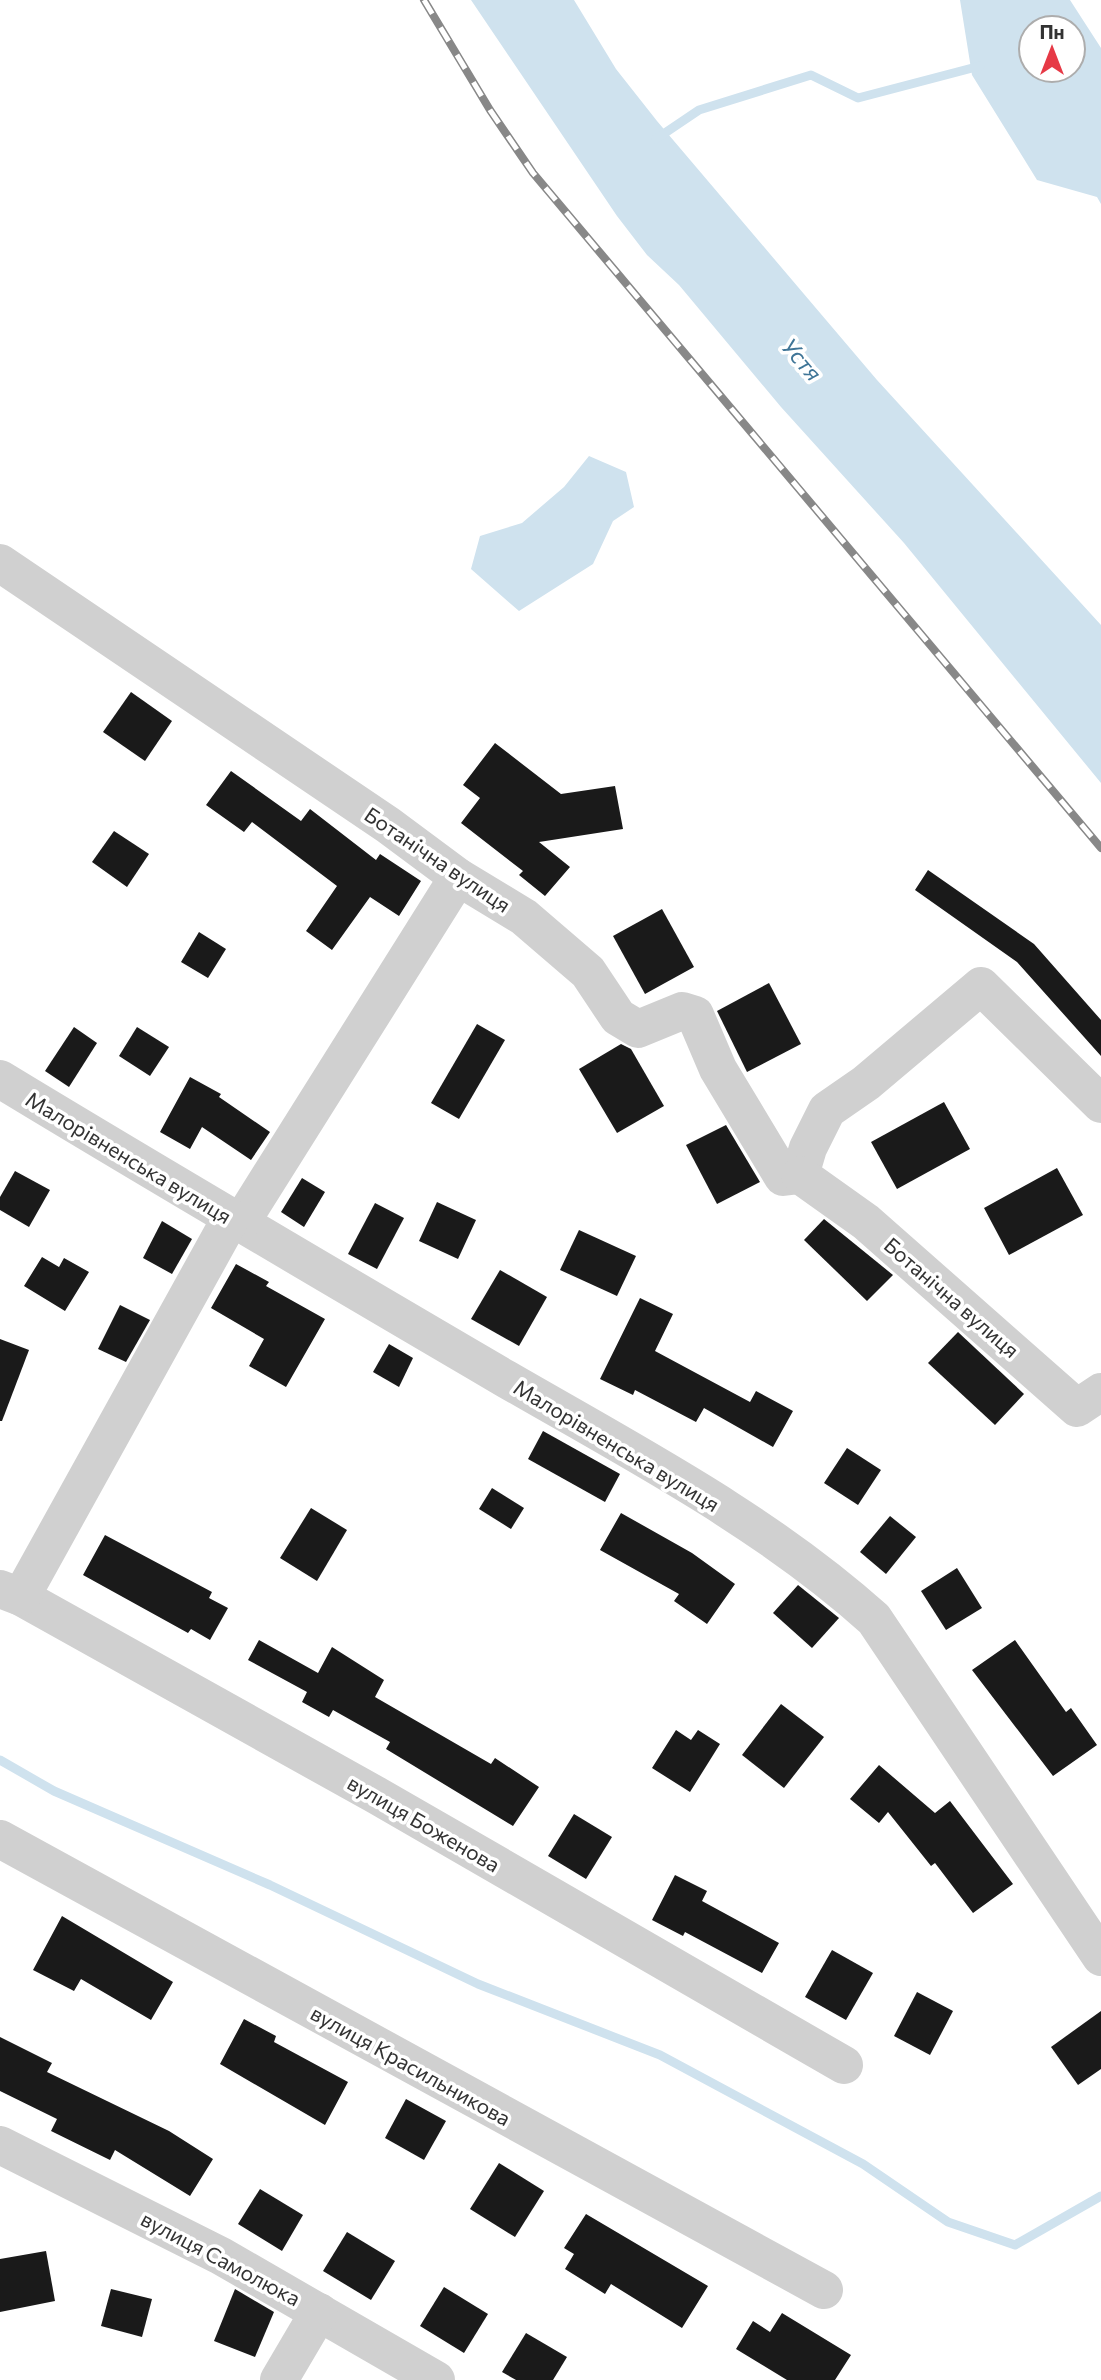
<svg xmlns="http://www.w3.org/2000/svg" width="1101" height="2380" font-family="Commissioner,sans-serif">
	<style>
		.water { fill: #cfe2ee; fill-rule: evenodd }
		.lines { fill: none; stroke-linecap: round; stroke-linejoin: round }
		.stream { stroke: #cfe2ee; stroke-width: 9 }
		.building { fill: #1a1a1a }
		.minor { stroke: #d0d0d0; stroke-width: 38 }
		.rail-casing { stroke: #888; stroke-width: 8 }
		.rail { stroke: #fff; stroke-width: 5; stroke-dasharray: 16; stroke-linecap: butt }
		.labels { text-anchor: middle; dominant-baseline: central; stroke-width: 7; stroke-linejoin: round; paint-order: stroke }
		.street-label { font-size: 21px; fill: #333; stroke: #fff }
		.water-label { font-size: 23px; font-style: italic; fill: #3f7597; stroke: #fff }
	</style>
	<rect width="100%" height="100%" fill="#fff"/>
	<!-- water -->
	<g class="water">
		<path d="M471,0H574L616,69L657,121L877,380L1101,625V783L904,543L781,407L679,285L647,255L617,216Z"/>
		<path d="M960,0H1070L1101,48V204L1097,197L1037,180L972,75ZM1073,28V70H1031V28Z"/>
		<path d="M589,456L626,472L634,507L613,521L593,564L519,611L471,569L480,536L522,523L564,487Z"/>
	</g>
	<g class="lines">
		<!-- stream -->
		<g class="stream">
			<path d="M656,139L699,110L811,75L858,98L980,66"/>
			<path d="M0,1760L54,1791L270,1885L478,1984L660,2055L863,2164L948,2222L1015,2245L1101,2196"/>
		</g>
	</g>
	<!-- building -->
	<g class="building">
		<path d="M131,692L172,721L145,761L103,732Z"/>
		<path d="M495,743L561,794L615,786L623,829L539,842L570,867L545,896L519,875L523,871L461,823L480,798L463,785Z"/>
		<path d="M231,771L301,821L310,809L376,860L380,854L421,881L399,916L370,897L332,950L306,931L337,886L252,822L244,832L206,805Z"/>
		<path d="M114,831L149,854L127,887L92,862Z"/>
		<path d="M928,870L1034,944L1101,1020V1056L1017,962L915,890Z"/>
		<path d="M662,909L694,967L645,994L613,936Z"/>
		<path d="M199,932L226,949L208,978L181,962Z"/>
		<path d="M769,983L801,1044L747,1072L717,1011Z"/>
		<path d="M477,1024L505,1040L459,1119L431,1103Z"/>
		<path d="M74,1027L97,1043L69,1087L45,1071Z"/>
		<path d="M137,1027L169,1047L150,1076L119,1056Z"/>
		<path d="M621,1044L631,1049L664,1106L617,1133L579,1069Z"/>
		<path d="M190,1077L221,1094L219,1097L270,1132L251,1160L202,1127L190,1149L160,1132Z"/>
		<path d="M944,1102L970,1149L897,1189L871,1142Z"/>
		<path d="M726,1125L760,1182L717,1204L686,1145Z"/>
		<path d="M1057,1168L1083,1215L1009,1255L984,1208Z"/>
		<path d="M15,1171L50,1190L29,1227L0,1210V1197Z"/>
		<path d="M302,1178L325,1192L304,1227L281,1212Z"/>
		<path d="M437,1202L476,1220L458,1259L419,1241Z"/>
		<path d="M375,1203L404,1218L377,1269L348,1254Z"/>
		<path d="M824,1219L893,1275L867,1301L804,1240Z"/>
		<path d="M162,1221L192,1239L172,1274L143,1258Z"/>
		<path d="M579,1230L636,1256L617,1296L560,1270Z"/>
		<path d="M42,1257L59,1267L64,1258L89,1272L65,1311L24,1286Z"/>
		<path d="M236,1264L269,1282L266,1286L325,1319L286,1387L249,1366L264,1339L211,1308Z"/>
		<path d="M500,1270L547,1297L519,1346L471,1319Z"/>
		<path d="M640,1298L673,1314L655,1351L750,1402L756,1391L793,1411L773,1447L704,1408L696,1422L635,1390L633,1395L600,1379Z"/>
		<path d="M120,1305L150,1320L126,1362L98,1349Z"/>
		<path d="M958,1332L1024,1394L995,1425L928,1363Z"/>
		<path d="M0,1339L29,1350L2,1421H0Z"/>
		<path d="M389,1344L413,1358L399,1387L373,1372Z"/>
		<path d="M543,1431L620,1474L605,1502L528,1459Z"/>
		<path d="M847,1448L881,1470L858,1505L824,1483Z"/>
		<path d="M492,1488L524,1508L511,1529L479,1509Z"/>
		<path d="M311,1508L347,1530L317,1581L280,1558Z"/>
		<path d="M621,1513L692,1553L735,1584L707,1624L674,1601L679,1594L600,1550Z"/>
		<path d="M890,1516L916,1537L886,1574L860,1552Z"/>
		<path d="M105,1535L212,1592L209,1598L228,1608L210,1640L191,1629L188,1633L83,1575Z"/>
		<path d="M957,1568L982,1608L946,1630L921,1591Z"/>
		<path d="M798,1585L839,1618L812,1648L773,1613Z"/>
		<path d="M259,1640L318,1673L332,1647L384,1680L375,1697L491,1764L495,1758L539,1787L513,1826L386,1749L390,1742L333,1710L329,1717L302,1702L307,1692L248,1660Z"/>
		<path d="M1015,1640L1066,1712L1071,1708L1097,1745L1053,1776L972,1670Z"/>
		<path d="M781,1704L824,1737L784,1788L742,1755Z"/>
		<path d="M676,1730L691,1740L698,1730L720,1744L690,1792L652,1768Z"/>
		<path d="M879,1765L935,1813L950,1801L1013,1884L973,1913L935,1863L931,1866L888,1812L879,1823L850,1799Z"/>
		<path d="M574,1814L612,1837L586,1879L548,1856Z"/>
		<path d="M675,1875L707,1891L702,1901L779,1943L762,1973L685,1932L683,1936L652,1920Z"/>
		<path d="M62,1916L173,1982L151,2020L81,1979L74,1991L33,1970Z"/>
		<path d="M832,1950L873,1973L846,2020L805,1997Z"/>
		<path d="M917,1992L953,2011L930,2055L894,2036Z"/>
		<path d="M1101,2011V2069L1078,2085L1051,2047Z"/>
		<path d="M244,2019L276,2036L274,2042L348,2082L325,2125L220,2064Z"/>
		<path d="M0,2037L52,2063L47,2072L169,2131L213,2159L190,2196L115,2150L110,2160L51,2131L57,2119L0,2091Z"/>
		<path d="M406,2099L446,2121L424,2160L385,2138Z"/>
		<path d="M499,2163L544,2191L515,2237L470,2209Z"/>
		<path d="M260,2189L303,2215L282,2251L238,2224Z"/>
		<path d="M586,2214L708,2286L682,2328L611,2284L605,2294L565,2269L574,2254L564,2248Z"/>
		<path d="M347,2232L395,2261L371,2300L323,2271Z"/>
		<path d="M46,2251L55,2301L0,2312V2259Z"/>
		<path d="M444,2287L488,2314L464,2353L420,2326Z"/>
		<path d="M111,2289L152,2299L142,2337L101,2326Z"/>
		<path d="M235,2289L274,2312L255,2357L214,2341Z"/>
		<path d="M782,2313L851,2355L835,2380H787L736,2349L753,2321L770,2332Z"/>
		<path d="M526,2333L567,2357L553,2380H516L502,2372Z"/>
	</g>
	<g class="lines">
		<!-- minor -->
		<g class="minor">
			<path d="M0,563L388,825L458,877L524,917L588,972L618,1017L638,1029L682,1011L695,1015L718,1069L783,1177L800,1175L808,1148L827,1110L866,1083L981,986L1101,1104"/>
			<path d="M0,1079C168,1181 337,1280 506,1379C632,1452 765,1521 874,1619L1101,1957"/>
			<path d="M800,1175L866,1222L1077,1408L1101,1392"/>
			<path d="M240,1224L458,877"/>
			<path d="M0,1589L21,1597L376,1795L844,2065"/>
			<path d="M21,1597L231,1218"/>
			<path d="M0,1839L824,2290"/>
			<path d="M0,2145L221,2256L436,2380"/>
			<path d="M279,2380L319,2312"/>
		</g>
		<!-- rail casing -->
		<g class="rail-casing">
			<path id="rail" d="M424,0L490,110L533,173L1101,848"/>
		</g>
		<!-- rail -->
		<use href="#rail" class="rail"/>
	</g>
	<g class="labels">
		<!-- street labels -->
		<g class="street-label">
			<text transform="translate(438 859) rotate(34)">Ботанічна вулиця</text>
			<text transform="translate(129 1157) rotate(31)">Малорівненська вулиця</text>
			<text transform="translate(952 1297) rotate(41)">Ботанічна вулиця</text>
			<text transform="translate(617 1445) rotate(31)">Малорівненська вулиця</text>
			<text transform="translate(424 1823) rotate(30)">вулиця Боженова</text>
			<text transform="translate(411 2065) rotate(29)">вулиця Красильникова</text>
			<text transform="translate(221 2258) rotate(28)">вулиця Самолюка</text>
		</g>
		<!-- water labels -->
		<g class="water-label">
			<text transform="translate(802 359) rotate(49)">Устя</text>
		</g>
	</g>
	<!-- north arrow -->
	<g transform="translate(1052 49)"><circle r="33" fill="#ffffff" stroke="#adadad" stroke-width="2"/>
	<path d="M0-5L12 26L0 18L-12 26Z" fill="#e63946"/>
	<text y="-10" font-size="19" font-weight="bold" text-anchor="middle" fill="#333333">Пн</text>
	</g>
</svg>
